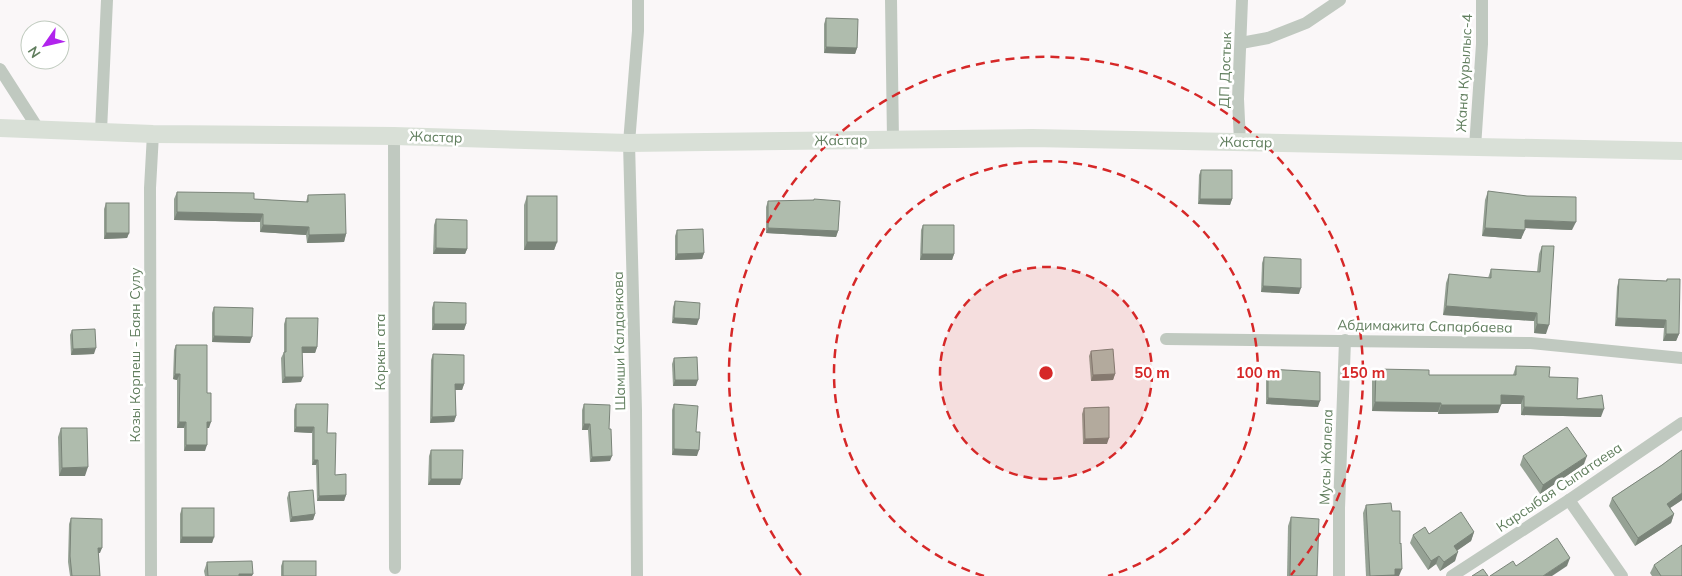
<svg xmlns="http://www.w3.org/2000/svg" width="1682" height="576" font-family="Mulish,sans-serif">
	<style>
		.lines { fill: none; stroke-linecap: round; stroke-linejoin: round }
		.street { stroke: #c0c9c0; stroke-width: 12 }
		.secondary { stroke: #d9e0d7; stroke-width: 18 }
		.wall { fill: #96a295 }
		.shaded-wall { fill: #7a8479 }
		.building { fill: #afbcad; stroke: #7a8479 }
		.ring { fill: none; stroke: #d62828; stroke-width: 2.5; stroke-dasharray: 9 6 }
		.labels { text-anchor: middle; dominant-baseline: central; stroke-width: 5; stroke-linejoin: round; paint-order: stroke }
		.street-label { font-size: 14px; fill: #617e5e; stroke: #fff }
		.centre { fill: #d62828; stroke: #fff; stroke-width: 2.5 }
		.ring-label { font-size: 15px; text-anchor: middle; font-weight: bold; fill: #d62828; stroke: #fff; stroke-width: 5; stroke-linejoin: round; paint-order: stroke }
	</style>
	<rect width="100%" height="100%" fill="#faf7f8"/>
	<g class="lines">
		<!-- street -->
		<g class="street">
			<path d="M891,0L893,140"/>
			<path d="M1241,43L1268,38L1306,23L1340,0"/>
			<path d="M0,69L39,130"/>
			<path d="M101,131L107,0"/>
			<path d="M394,136L395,568"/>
			<path d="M1240,142L1238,99L1242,0"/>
			<path d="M1475,147L1482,44V0"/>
			<path d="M1166,339L1531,343L1682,358"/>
			<path d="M1569,500L1622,576"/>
			<path d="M151,576L150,188L153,134"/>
			<path d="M637,576L636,410L629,143L638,31V0"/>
			<path d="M1339,576V508L1345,340"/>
			<path d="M1452,576L1569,500L1682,423"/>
		</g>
		<!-- secondary -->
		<path class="secondary" d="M0,128L153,134L394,136L629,143L1032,138L1682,151"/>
	</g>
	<!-- wall -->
	<g class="wall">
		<path d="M826,18L857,48L855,54L824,53V24Z"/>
		<path d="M1201,170L1232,199L1230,205L1198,204L1199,175Z"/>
		<path d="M1488,191L1572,230L1525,228L1521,239L1482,236L1485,200Z"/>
		<path d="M177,192L254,199L306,202L308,195L346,234L344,242L307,243L306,235L260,232V222L174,220V199Z"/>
		<path d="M527,196L557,242L554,250H524V205Z"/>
		<path d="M768,201L838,231L836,237L766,233V207Z"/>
		<path d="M106,203L129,233L127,238L104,239V209Z"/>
		<path d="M436,219L467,249L465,254H433L434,225Z"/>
		<path d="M923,225L954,254L952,260H920L921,230Z"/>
		<path d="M677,230L704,253L702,259L675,260V236Z"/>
		<path d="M1542,246L1546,334L1534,333V321L1443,315L1446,283L1449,274L1488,278L1491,269L1537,272L1539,254Z"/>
		<path d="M1264,257L1299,294L1261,292L1262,263Z"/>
		<path d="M1619,279L1666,281L1667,279L1679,334L1676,341H1663L1664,328L1615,326L1617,287Z"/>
		<path d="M675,301L697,325L672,323L673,307Z"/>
		<path d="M434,302L466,324L464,330H432V308Z"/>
		<path d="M214,307L250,343L212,342V313Z"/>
		<path d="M286,318L317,347L315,353H302L301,382L282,383L281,358L284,352V324Z"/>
		<path d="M72,330L94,354L71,355L70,335Z"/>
		<path d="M176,345L207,393L209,428H207L205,451H184V428H177V380L173,379L174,350Z"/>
		<path d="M1091,351L1115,374L1113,380L1091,381L1089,356Z"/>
		<path d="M433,354L464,384L462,390H455L456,416L454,422L430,423L431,360Z"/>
		<path d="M674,358L696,386H673L672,364Z"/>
		<path d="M1516,366L1549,377L1601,417L1521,415V404H1501L1498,413L1438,414V412L1372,411V378L1376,369L1429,375H1513Z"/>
		<path d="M1268,369L1318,407L1266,404V375Z"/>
		<path d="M296,404L327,433L335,475L346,495L344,501H317L316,465H312V433L294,432V410Z"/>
		<path d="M584,404L609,429L610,461L590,462L588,430H582V410Z"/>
		<path d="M674,404L696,432L697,456L672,455V410Z"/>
		<path d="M1084,408L1107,444H1083L1082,414Z"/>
		<path d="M61,428L85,476H59L58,437Z"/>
		<path d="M431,450L460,485H428L429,456Z"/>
		<path d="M1682,450V500L1670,508L1674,514L1671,523L1635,546L1609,506L1612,498L1662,465Z"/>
		<path d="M1523,456L1584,464L1540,494L1520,465Z"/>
		<path d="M289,492L315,514L313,520L290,522L287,498Z"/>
		<path d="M1366,505L1392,511L1399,576H1366L1363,513Z"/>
		<path d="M182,508L214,537L212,543H180V514Z"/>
		<path d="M1291,517L1317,576H1287L1288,526Z"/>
		<path d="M71,518L100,553H98L100,576H70L68,562L69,524Z"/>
		<path d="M1474,532L1471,541L1457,550L1455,561L1440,571L1436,564L1428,570L1410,543L1413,535Z"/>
		<path d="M283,561L316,576H281V566Z"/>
		<path d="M207,562L252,576H205L204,571Z"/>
		<path d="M1654,565L1682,576H1652L1650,573Z"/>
	</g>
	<!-- shaded-wall -->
	<g class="shaded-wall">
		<path d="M826,47L857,48L855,54L824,53Z"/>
		<path d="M1200,199H1232L1230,205L1198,204Z"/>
		<path d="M177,212L263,214L260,222L174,220Z"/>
		<path d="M1525,220L1576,222L1572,230L1522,228Z"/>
		<path d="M263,225L309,227L306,235L260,232Z"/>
		<path d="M768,228L838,231L836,237L766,233Z"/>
		<path d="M1485,228L1525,230L1521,239L1482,236Z"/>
		<path d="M106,233H129L127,238L104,239Z"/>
		<path d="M346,234L344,242L307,243L309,235Z"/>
		<path d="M527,242H557L554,250H524Z"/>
		<path d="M436,248L467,249L465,254H433Z"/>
		<path d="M704,253L702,259L675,260L677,254Z"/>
		<path d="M922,254H954L952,260H920Z"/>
		<path d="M1263,286L1301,288L1299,294L1261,292Z"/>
		<path d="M1446,306L1537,313L1534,321L1443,315Z"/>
		<path d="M674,318L699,319L697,325L672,323Z"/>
		<path d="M1617,318L1666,320L1664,328L1615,326Z"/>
		<path d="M434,324H466L464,330H432Z"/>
		<path d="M1537,324L1549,325L1546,334L1534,333Z"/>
		<path d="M1666,334H1679L1676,341H1663Z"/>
		<path d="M214,336L252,337L250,343L212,342Z"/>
		<path d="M302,347H317L315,353H300Z"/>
		<path d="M96,348L94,354L71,355L73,349Z"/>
		<path d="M175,374H180L177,380L173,379Z"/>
		<path d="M1115,374L1113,380L1091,381L1093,375Z"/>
		<path d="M285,377H303L301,382L282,383Z"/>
		<path d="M675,380H698L696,386H673Z"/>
		<path d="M455,384H464L462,390H453Z"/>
		<path d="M1501,395L1524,396L1521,404H1498Z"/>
		<path d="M1268,398L1320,401L1318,407L1266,404Z"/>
		<path d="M1375,402L1441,403L1438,412L1372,411Z"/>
		<path d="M1441,405H1501L1498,413L1438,414Z"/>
		<path d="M1524,407L1604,409L1601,417L1521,415Z"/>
		<path d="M456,416L454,422L430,423L432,417Z"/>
		<path d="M179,422H186L184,428H177Z"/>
		<path d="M207,422H211L209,428H205Z"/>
		<path d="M584,424H590L588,430H582Z"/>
		<path d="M296,427H314L312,433L294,432Z"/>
		<path d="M1109,438L1107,444H1083L1085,439Z"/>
		<path d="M186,445H207L205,451H184Z"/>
		<path d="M674,449L699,450L697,456L672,455Z"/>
		<path d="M612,456L610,461L590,462L592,457Z"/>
		<path d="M1587,456L1584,464L1540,494L1543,485Z"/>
		<path d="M314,460H318L316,465H312Z"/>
		<path d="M88,467L85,476H59L62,468Z"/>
		<path d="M431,479H462L460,485H428Z"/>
		<path d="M1682,493V500L1664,512L1667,504Z"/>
		<path d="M346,495L344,501H317L319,496Z"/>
		<path d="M315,514L313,520L290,522L292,517Z"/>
		<path d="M1674,514L1671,523L1635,546L1638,538Z"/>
		<path d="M1474,532L1471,541L1451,555L1454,546Z"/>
		<path d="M182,537H214L212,543H180Z"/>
		<path d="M98,548H102L100,553H96Z"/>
		<path d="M1458,552L1455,561L1440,571L1444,562Z"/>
		<path d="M1439,556L1436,564L1428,570L1431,561Z"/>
		<path d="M1570,558L1567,566L1552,576H1543Z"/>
		<path d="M1395,569H1402L1399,576H1374Z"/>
		<path d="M239,574H253L252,576H239Z"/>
	</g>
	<!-- building -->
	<g class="building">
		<path d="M826,18L858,19L857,48L826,47Z"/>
		<path d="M1201,170H1232V199H1200Z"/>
		<path d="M1488,191L1527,196L1576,197V222L1525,220V230L1485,228Z"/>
		<path d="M177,192L254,193V199L308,202V195L345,194L346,234L309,235V227L263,225V214L177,212Z"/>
		<rect x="527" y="196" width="30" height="46"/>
		<path d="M814,199L840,201L838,231L768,228V201L814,200Z"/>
		<rect x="106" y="203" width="23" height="30"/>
		<path d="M436,219L467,220V249L436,248Z"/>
		<path d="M923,225H954V254H922Z"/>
		<path d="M703,229L704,253L677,254V230Z"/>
		<path d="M1542,246H1554L1549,325L1537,324V313L1446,306L1449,274L1491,278V269L1540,272Z"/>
		<path d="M1264,257L1301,259V288L1263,286Z"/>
		<path d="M1619,279L1667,281V279H1680L1679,334H1666V320L1617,318Z"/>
		<path d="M675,301L700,303L699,319L674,318Z"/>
		<path d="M434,302L466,303V324H434Z"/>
		<path d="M214,307L253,308L252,337L214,336Z"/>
		<path d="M286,318H318L317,347H302L303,377H285L284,352H286Z"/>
		<path d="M95,329L96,348L73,349L72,330Z"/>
		<path d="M176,345H207V393H211V422H207V445H186V422H179L180,374H175Z"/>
		<path d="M1113,349L1115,374L1093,375L1091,351Z"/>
		<path d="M433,354L464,355V384H455L456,416L432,417Z"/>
		<path d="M697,357L698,380H675L674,358Z"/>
		<path d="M1516,366L1550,367L1549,377L1578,378L1577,399L1602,395L1604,409L1524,407V396L1501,395V405H1441V403L1375,402L1376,369L1429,370V375H1516Z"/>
		<path d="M1268,369L1320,372V401L1268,398Z"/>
		<path d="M296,404H328L327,433H336L335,475L346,474V495L319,496L318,460H314V427H296Z"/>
		<path d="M584,404L610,405L609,429H611L612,456L592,457L590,424H584Z"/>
		<path d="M674,404L698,406L696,432H700L699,450L674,449Z"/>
		<path d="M1109,407V438L1085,439L1084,408Z"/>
		<path d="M1567,427L1587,456L1543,485L1523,456Z"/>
		<path d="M61,428H87L88,467L62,468Z"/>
		<path d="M431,450H463L462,479H431Z"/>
		<path d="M1682,450V493L1667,504L1674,514L1638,538L1612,498L1662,465Z"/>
		<path d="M313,490L315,514L292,517L289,492Z"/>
		<path d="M1391,503L1392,511H1400V544L1401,543L1402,569H1395V575L1370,576L1366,505Z"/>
		<rect x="182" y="508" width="32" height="29"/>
		<path d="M1461,512L1474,532L1454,546L1458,552L1444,562L1439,556L1431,561L1413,535L1425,527L1429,534Z"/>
		<path d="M1291,517L1319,519L1317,576H1290Z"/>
		<path d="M71,518L102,519V548H98L100,576H72L70,556Z"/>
		<path d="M1557,538L1570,558L1543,576H1490L1513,561L1516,566Z"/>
		<path d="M1682,545V576H1661L1654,565Z"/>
		<path d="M252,561L253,574H239V576H208L207,562Z"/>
		<rect x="283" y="561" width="33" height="15"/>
		<path d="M1483,569L1488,576H1472Z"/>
	</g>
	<!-- distance rings -->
	<circle cx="1046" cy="373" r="106" fill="#d62828" fill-opacity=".12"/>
	<g class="ring">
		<circle cx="1046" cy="373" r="106"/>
		<path d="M984 576A212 212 0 1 1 1108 576"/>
		<path d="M801 575A317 317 0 1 1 1291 575"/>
	</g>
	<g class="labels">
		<!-- street labels -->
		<g class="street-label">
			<text transform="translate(1225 70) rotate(-88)">ДП Достык</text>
			<text transform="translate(1464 73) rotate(-87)">Жана Курылыс-4</text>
			<text transform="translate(436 137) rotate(2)">Жастар</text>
			<text transform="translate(841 140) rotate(-1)">Жастар</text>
			<text transform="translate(1246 142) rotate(1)">Жастар</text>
			<text transform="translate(1425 326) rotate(1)">Абдимажита Сапарбаева</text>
			<text transform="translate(619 341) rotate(-91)">Шамши Калдаякова</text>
			<text transform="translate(380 352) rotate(-90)">Коркыт ата</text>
			<text transform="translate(135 355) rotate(-90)">Козы Корпеш - Баян Сулу</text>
			<text transform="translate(1326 457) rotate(-88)">Мусы Жалела</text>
			<text transform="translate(1559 487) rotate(-34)">Карсыбая Сыпатаева</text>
		</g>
	</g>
	<circle cx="1046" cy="373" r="8" class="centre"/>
	<g class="ring-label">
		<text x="1152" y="378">50 m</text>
		<text x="1258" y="378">100 m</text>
		<text x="1363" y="378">150 m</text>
	</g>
	<!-- north arrow -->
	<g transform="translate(45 45) rotate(236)"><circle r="24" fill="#ffffff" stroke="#c0cbbf"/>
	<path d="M0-4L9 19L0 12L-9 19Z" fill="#b124ed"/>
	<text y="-8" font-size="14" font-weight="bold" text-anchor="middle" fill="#617e5e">N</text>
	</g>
</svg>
